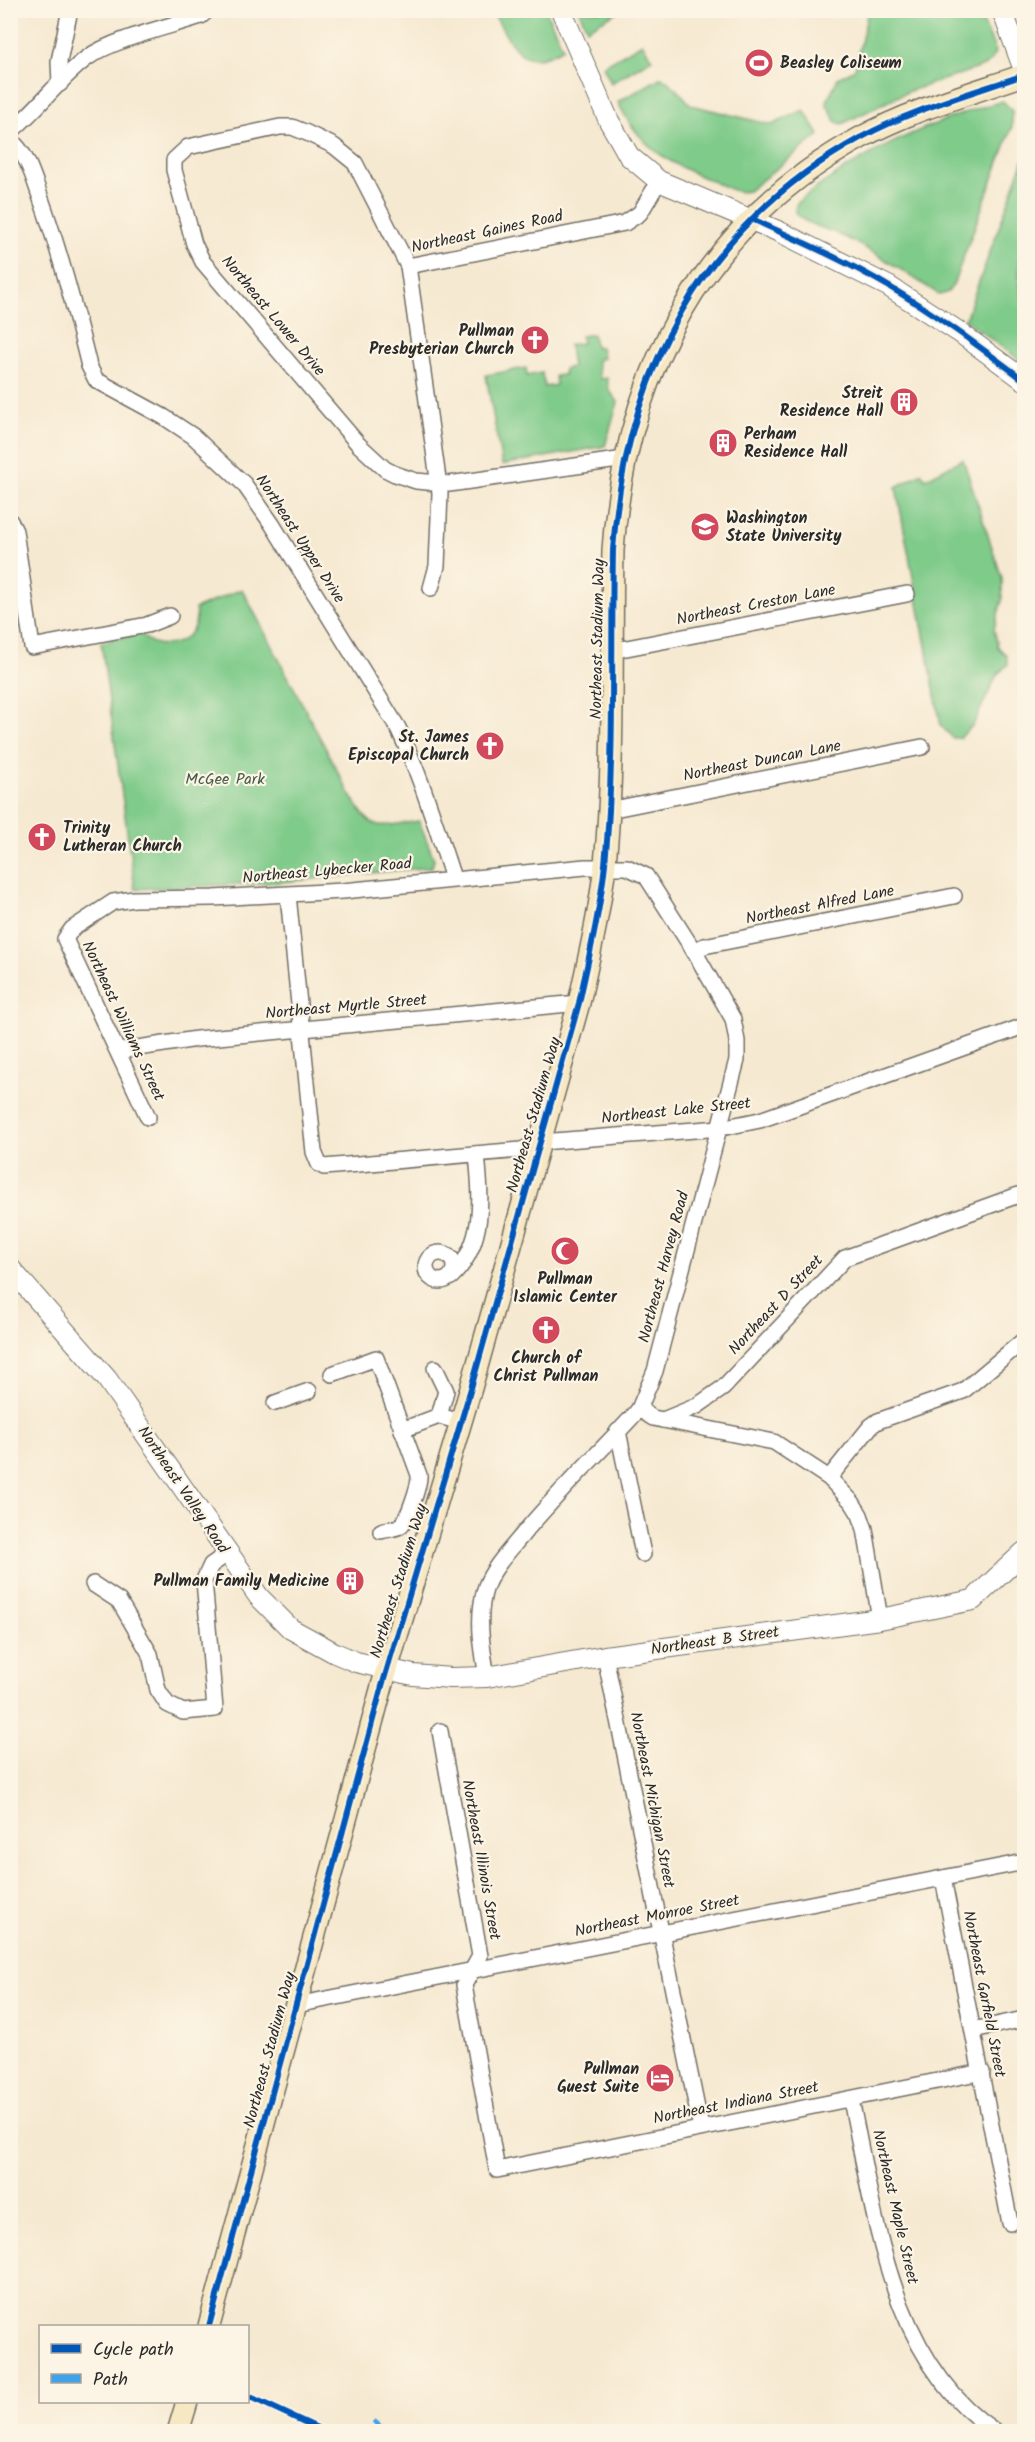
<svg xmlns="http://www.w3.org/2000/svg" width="1035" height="2442" font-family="Kalam,sans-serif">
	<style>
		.green { fill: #7fcb8a; stroke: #557b5a; stroke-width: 1.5 }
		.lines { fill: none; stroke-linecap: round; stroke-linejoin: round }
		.stream { stroke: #51b8d0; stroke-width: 4.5 }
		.minor-casing { stroke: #726e65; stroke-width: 18 }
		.tertiary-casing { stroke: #726e65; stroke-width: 22 }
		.secondary-casing { stroke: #726e65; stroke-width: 24 }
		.minor { stroke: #fff; stroke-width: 15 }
		.tertiary { stroke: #fff; stroke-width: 20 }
		.secondary { stroke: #f7e8c3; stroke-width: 21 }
		.quiet { stroke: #3ea3eb; stroke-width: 4.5; stroke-dasharray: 9 4.5; stroke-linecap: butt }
		.cycleway-casing { stroke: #fcf5e5; stroke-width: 10 }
		.cycleway { stroke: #0057b8; stroke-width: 6 }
		.labels { text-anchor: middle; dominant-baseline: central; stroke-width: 4.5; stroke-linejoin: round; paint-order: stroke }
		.poi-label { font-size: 16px; font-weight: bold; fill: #2b2b2b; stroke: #fcf5e5; text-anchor: end }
		.street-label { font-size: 16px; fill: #2b2b2b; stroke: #fcf5e5 }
		.park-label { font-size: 16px; fill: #445b48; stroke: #fcf5e5 }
	</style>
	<rect width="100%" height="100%" fill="#fcf5e5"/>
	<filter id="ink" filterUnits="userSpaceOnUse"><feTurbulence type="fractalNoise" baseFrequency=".0167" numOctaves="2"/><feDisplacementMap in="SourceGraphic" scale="12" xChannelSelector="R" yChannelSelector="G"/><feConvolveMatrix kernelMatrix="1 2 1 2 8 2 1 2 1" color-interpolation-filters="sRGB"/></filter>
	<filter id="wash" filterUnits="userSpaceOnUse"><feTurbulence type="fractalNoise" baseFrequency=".008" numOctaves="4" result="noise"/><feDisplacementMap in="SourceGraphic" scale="24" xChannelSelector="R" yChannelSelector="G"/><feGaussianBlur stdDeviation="1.35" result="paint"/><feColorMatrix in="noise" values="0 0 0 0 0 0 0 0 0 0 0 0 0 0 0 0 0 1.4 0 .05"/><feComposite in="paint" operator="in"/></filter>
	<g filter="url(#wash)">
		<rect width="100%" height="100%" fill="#f6e9d1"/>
		<!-- green -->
		<g class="green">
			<path d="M492,11H546L563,48C519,75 512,43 492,11Z"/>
			<path d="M579,11H619L587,29Z"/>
			<path d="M868,11H978L995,49C994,58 992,61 984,66L907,92L842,124L836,122L826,103L838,78L855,69Z"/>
			<path d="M642,43L652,59L611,83L603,66Z"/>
			<path d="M662,77L677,89L691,105L772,125L804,110L819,135L748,191C735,194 724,186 712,181C668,163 639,147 618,102Z"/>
			<path d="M1003,101L1012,111V127L953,285L948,292L940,295C906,273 873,250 836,233C824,228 802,223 795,212L796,205L801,199C862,153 930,121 1003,101Z"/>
			<path d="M1024,159V242L1019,265V281L1024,305V363L965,320Z"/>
			<path d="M1024,247V300C1020,281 1020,266 1024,247Z"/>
			<path d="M593,334L595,347H601L603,358L597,360L600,379L607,378L609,390L618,402L605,446L502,465L486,375L526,368L527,376L542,373L545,387L556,385L555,376L564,375V369L572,367L569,345L582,343L581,336Z"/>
			<path d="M963,459L1002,578V600L994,629L998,647L1006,655L1008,664L997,675L973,725L960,738H953L941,726L896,487L922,473L925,479Z"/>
			<path d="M242,589L347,789C373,832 370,828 419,821L434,859L432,867L282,882L135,889L101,642L140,633C159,658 203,641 195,609Z"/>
		</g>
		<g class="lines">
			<!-- stream -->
			<path class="stream" d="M10,2429L31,2432"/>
		</g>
	</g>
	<g filter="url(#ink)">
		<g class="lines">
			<!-- minor casing -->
			<g class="minor-casing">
				<g id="minor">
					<path d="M60,84L59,61L70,10"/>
					<path d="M10,132C38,109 59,79 87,58C113,39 169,27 201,16L208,10"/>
					<path d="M10,140C27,153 33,176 40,196C60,252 75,309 89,366L96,380L164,417L193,436L244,484L272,524L398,728C421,776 436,827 453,878"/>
					<path d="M408,266L355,163L334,146L307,133L292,127H280L188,147L174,160V170L194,244L203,262L359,445L385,469L395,474L416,481L449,484L625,459"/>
					<path d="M10,521L15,531L32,647L147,625L170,616"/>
					<path d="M431,588L437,566L440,493L408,266L625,223L640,213L659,181"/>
					<path d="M611,651L907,594"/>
					<path d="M609,810L922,747"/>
					<path d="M288,895L314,1152L319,1164L324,1167L521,1150L541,1142L721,1128L760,1120L1024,1026"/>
					<path d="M694,951L704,946L954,896"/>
					<path d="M118,1051L197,1039L579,1003"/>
					<path d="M148,1117L65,939L72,929L113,902L134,899L213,898L343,891L585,867H627L646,876L694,951L733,1019L737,1041V1060L655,1371L639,1409L634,1415C597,1455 558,1492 523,1534C510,1550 494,1566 486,1586C476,1616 482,1647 487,1677"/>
					<circle cx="440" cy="1267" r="14"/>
					<path d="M451,1277C486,1244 481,1197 477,1154"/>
					<path d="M435,1368L446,1391L439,1416"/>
					<path d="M332,1374L376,1358L419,1475C420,1483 408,1521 400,1526C395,1529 387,1529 381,1531"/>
					<path d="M275,1403L309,1391"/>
					<path d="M639,1409L653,1418L774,1442L829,1478L852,1502L860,1515L865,1529L880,1619"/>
					<path d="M663,1420L697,1406L723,1388L845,1258L1024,1193"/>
					<path d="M402,1430L439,1416L461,1422"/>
					<path d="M618,1431L643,1554"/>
					<path d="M829,1478L871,1426L878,1421L963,1391L1024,1340"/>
					<path d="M93,1584L119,1601L150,1654L158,1690L167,1704L183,1712L215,1709L204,1580L211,1565L227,1554"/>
					<path d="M605,1656L701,2128"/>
					<path d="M440,1731L480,1956L464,1985L497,2170L982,2072"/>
					<path d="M943,1878L1010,2223"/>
					<path d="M296,2005L1024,1862"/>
					<path d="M973,2030L1024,2019"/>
					<path d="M851,2100C875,2214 890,2362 996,2432"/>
				</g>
			</g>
			<!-- tertiary casing -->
			<g class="tertiary-casing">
				<g id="tertiary">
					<path d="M561,10L609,121L620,140L629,156L659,181L780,232L888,286L959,332L1024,380"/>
					<path d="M1002,10L1024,70"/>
					<path d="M10,1268L107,1379L259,1597L291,1629L335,1653L356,1662L413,1675L451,1678L487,1677L605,1656L880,1619L973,1600L1024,1552"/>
				</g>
			</g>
			<!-- secondary casing -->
			<g class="secondary-casing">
				<g id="secondary">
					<path d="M209,2326L382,1686L471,1388L579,1003C589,957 600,911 605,864C615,761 611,655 613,550C625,375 702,225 860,138C911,110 969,94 1024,75"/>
					<path d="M178,2432L187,2402"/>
				</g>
			</g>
			<!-- minor -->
			<use href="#minor" class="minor"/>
			<!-- tertiary -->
			<use href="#tertiary" class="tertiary"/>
			<!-- secondary -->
			<use href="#secondary" class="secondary"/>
			<!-- quiet -->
			<path class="quiet" d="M374,2421L387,2432"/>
			<!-- cycleway casing -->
			<g class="cycleway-casing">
				<g id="cycleway">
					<path d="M752,219C798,240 844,260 888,286C936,314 980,347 1024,380"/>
					<path d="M209,2326L382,1686L471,1388L579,1003C589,957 600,911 605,864C615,761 611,655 613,550C625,375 702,225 860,138C911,110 969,94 1024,75"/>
					<path d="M248,2396L326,2432"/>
				</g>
			</g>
			<!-- cycleway -->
			<use href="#cycleway" class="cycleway"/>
		</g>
	</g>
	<!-- icons -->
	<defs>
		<g id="stadium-disc" transform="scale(1.5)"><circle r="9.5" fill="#d1495b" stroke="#fcf5e5"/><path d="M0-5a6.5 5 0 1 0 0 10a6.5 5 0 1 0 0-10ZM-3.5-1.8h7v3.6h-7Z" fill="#fff"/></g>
		<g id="church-disc" transform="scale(1.5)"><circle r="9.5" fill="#d1495b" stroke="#fcf5e5"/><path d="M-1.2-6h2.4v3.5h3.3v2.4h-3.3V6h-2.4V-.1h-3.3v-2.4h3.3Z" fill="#fff"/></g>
		<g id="building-disc" transform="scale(1.5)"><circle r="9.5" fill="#d1495b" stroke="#fcf5e5"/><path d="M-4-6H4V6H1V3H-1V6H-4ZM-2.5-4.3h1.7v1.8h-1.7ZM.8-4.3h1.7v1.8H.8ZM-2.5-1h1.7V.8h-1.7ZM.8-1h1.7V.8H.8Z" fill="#fff"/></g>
		<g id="university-disc" transform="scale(1.5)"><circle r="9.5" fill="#d1495b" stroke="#fcf5e5"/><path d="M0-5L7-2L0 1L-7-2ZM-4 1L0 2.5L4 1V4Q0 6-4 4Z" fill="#fff"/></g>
		<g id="mosque-disc" transform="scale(1.5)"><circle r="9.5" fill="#d1495b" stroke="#fcf5e5"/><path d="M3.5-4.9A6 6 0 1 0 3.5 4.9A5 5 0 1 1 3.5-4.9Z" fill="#fff"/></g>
		<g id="hotel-disc" transform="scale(1.5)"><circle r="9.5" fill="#d1495b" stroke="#fcf5e5"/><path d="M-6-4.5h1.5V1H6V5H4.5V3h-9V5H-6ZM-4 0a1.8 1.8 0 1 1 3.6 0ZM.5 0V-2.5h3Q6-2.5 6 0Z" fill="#fff"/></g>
	</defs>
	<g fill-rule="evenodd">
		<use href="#stadium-disc" x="759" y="63"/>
		<use href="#church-disc" x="535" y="340"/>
		<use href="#building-disc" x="904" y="402"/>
		<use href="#building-disc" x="723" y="443"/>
		<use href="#university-disc" x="705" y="527"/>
		<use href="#church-disc" x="490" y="746"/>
		<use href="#church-disc" x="42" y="837"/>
		<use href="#mosque-disc" x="565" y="1251"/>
		<use href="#church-disc" x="546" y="1330"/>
		<use href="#building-disc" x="350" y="1581"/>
		<use href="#hotel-disc" x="660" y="2078"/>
	</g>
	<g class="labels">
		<!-- poi labels -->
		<g class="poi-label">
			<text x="780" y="63" text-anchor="start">Beasley Coliseum</text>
			<text x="514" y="331">Pullman<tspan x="514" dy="18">Presbyterian Church</tspan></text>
			<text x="883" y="393">Streit<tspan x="883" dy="18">Residence Hall</tspan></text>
			<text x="744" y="434" text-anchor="start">Perham<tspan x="744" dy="18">Residence Hall</tspan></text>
			<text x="726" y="518" text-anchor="start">Washington<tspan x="726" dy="18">State University</tspan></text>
			<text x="469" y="737">St. James<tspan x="469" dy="18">Episcopal Church</tspan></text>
			<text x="63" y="828" text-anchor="start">Trinity<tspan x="63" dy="18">Lutheran Church</tspan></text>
			<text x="565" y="1279" text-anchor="middle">Pullman<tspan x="565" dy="18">Islamic Center</tspan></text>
			<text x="546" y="1358" text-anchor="middle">Church of<tspan x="546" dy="18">Christ Pullman</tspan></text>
			<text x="329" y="1581">Pullman Family Medicine</text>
			<text x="639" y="2069">Pullman<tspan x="639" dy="18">Guest Suite</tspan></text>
		</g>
		<!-- street labels -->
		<g class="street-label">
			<text transform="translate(487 232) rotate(-12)">Northeast Gaines Road</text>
			<text transform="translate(273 316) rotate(50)">Northeast Lower Drive</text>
			<text transform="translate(300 539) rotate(57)">Northeast Upper Drive</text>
			<text transform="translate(756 605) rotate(-11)">Northeast Creston Lane</text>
			<text transform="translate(598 639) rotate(-89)">Northeast Stadium Way</text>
			<text transform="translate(762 761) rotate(-11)">Northeast Duncan Lane</text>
			<text transform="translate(327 871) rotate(-5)">Northeast Lybecker Road</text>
			<text transform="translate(820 905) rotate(-11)">Northeast Alfred Lane</text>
			<text transform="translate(346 1007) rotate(-5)">Northeast Myrtle Street</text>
			<text transform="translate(123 1021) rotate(65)">Northeast Williams Street</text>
			<text transform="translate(676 1111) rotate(-6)">Northeast Lake Street</text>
			<text transform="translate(534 1115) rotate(-74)">Northeast Stadium Way</text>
			<text transform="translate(664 1267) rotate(-75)">Northeast Harvey Road</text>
			<text transform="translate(776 1305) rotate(-47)">Northeast D Street</text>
			<text transform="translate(183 1490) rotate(56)">Northeast Valley Road</text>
			<text transform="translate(399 1581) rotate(-73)">Northeast Stadium Way</text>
			<text transform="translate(715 1641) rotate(-8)">Northeast B Street</text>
			<text transform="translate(652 1800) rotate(79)">Northeast Michigan Street</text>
			<text transform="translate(481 1860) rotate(80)">Northeast Illinois Street</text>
			<text transform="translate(657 1916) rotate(-11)">Northeast Monroe Street</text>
			<text transform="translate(984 1994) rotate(79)">Northeast Garfield Street</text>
			<text transform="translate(270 2050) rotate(-75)">Northeast Stadium Way</text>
			<text transform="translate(736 2103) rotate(-11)">Northeast Indiana Street</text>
			<text transform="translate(895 2207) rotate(77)">Northeast Maple Street</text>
		</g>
		<!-- park labels -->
		<g class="park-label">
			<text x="225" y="779">McGee Park</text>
		</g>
	</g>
	<!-- margin -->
	<rect width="1035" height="2442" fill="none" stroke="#fcf5e5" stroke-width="36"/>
	<!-- legend -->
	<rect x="39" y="2325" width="210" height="78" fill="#fcf5e5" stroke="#a8a49b" stroke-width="1.5"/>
	<rect x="51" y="2344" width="30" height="9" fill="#0057b8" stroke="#a8a49b" stroke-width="1.5"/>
	<text x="93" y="2355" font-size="18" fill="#2b2b2b">Cycle path</text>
	<rect x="51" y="2374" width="30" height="9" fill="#3ea3eb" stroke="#a8a49b" stroke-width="1.5"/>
	<text x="93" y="2385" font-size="18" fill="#2b2b2b">Path</text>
</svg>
